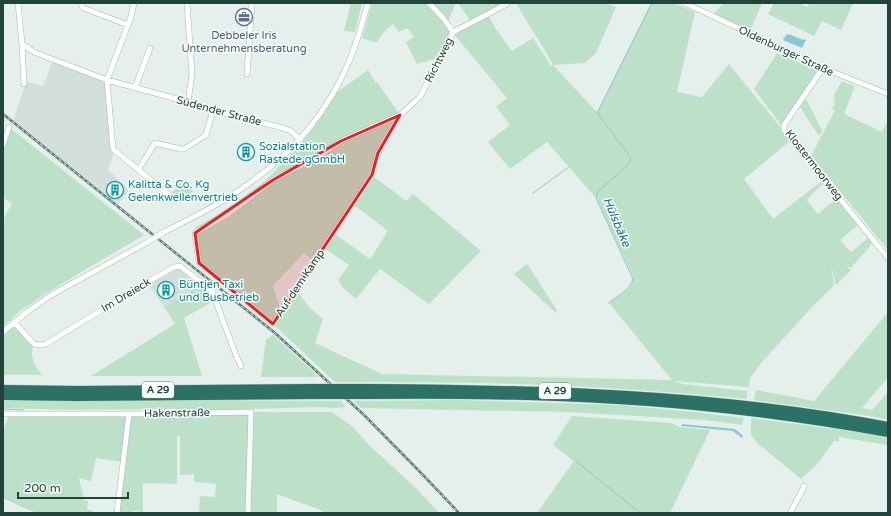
<svg xmlns="http://www.w3.org/2000/svg" width="891" height="516" font-family="'Varela Round',sans-serif">
<rect width="100%" height="100%" fill="#e5efeb"/>
<!-- built -->
<path fill="#d3dfda" d="M53 60 107 80 113 149V155L108 171 118 179 117 180 129 190 118 204 13 121 25 85V81L43 86Z
M182 265 203 282 164 307 148 284Z"/>
<!-- green -->
<path fill="#bde1c8" d="M351 3H362L355 32 344 31Z
M372 3H426L441 19 442 18 429 3H456L447 24 453 32 472 23 458 3H508L488 14 495 28 512 51 533 38 551 66 553 64 516 3H549L550 4 552 3H605L616 7 596 53 585 63 553 65 595 110 598 111 651 3H674L695 12 677 92 702 97 729 64 791 140 744 179 773 219 823 180 825 182 811 195 807 201 808 202 818 214 837 198 858 225 840 240 851 252 868 238 872 241 871 245 851 268 844 263 851 270 836 285 831 265 834 285 812 307 762 362 750 378 749 387 674 381 682 384 747 391V399C679 393 612 387 544 385 474 382 404 382 335 382L273 324 199 266 195 228 229 207 263 183 299 146 315 126 328 117 315 126 337 92 368 70 376 83 377 82 400 115 378 153 372 175 406 201 413 194 481 251 429 304 380 269 356 299 342 287 338 280 349 265 324 248 333 233 370 259 388 231 354 205 368 182 351 204 314 261 304 253 273 286 281 312 296 290 309 307 323 319 315 343 382 374 672 380 609 303 629 288 632 283 633 277 596 198 547 142 510 169 488 142 510 125 496 107 507 98 453 33 441 57 417 64 406 42 414 37 407 28 399 32 393 24 382 34 377 42 370 41 362 38Z
M723 3H762L750 31 714 14Z
M774 3H799L807 7 809 3H853L841 30 822 21 814 36 768 14Z
M777 53 819 71 784 125H781L754 89Z
M842 81 855 86 844 114 882 132 888 120V250L811 156 835 110 831 108 835 105 834 95Z
M806 99 822 130 819 136 800 107Z
M9 127 144 235 48 292 20 311 3 327V220L12 203 3 198V146Z
M184 179 193 191 183 202 175 200 170 195Z
M527 264 557 310 556 313 514 274Z
M204 281 215 300 184 318 202 376H91L175 324 164 307Z
M888 312V377L862 408 872 410 888 392V420L876 417 754 400 756 390 814 401Z
M13 327 18 328 33 345 32 356 35 365 42 375H3V336L10 329Z
M273 335 319 377H261L266 340Z
M161 400 341 401 343 403 345 407 336 408 316 407 218 410 188 409 70 410 3 408V401Z
M461 400 619 405 695 412 744 418 742 425 705 420 568 412 361 408 353 401Z
M251 412H332L352 426 371 447 417 489 439 513H322L323 511 277 494V513H199L200 496 215 497 216 484 194 482V474L180 475V436H177V484L143 483V512L133 511V513H117L123 462 96 458 91 481 79 478 84 500 88 501 87 509 93 511 92 513H37L24 508 3 498V432L8 416Z
M572 416 671 423 680 427 710 430 670 513H639L637 511V513H537L574 461 553 445Z
M751 418 857 432 888 438V445L839 437V441H834L819 462 801 479 757 443 751 435Z"/>
<!-- water -->
<path fill="#8ac8d7" d="M789 34 803 40 805 39 806 40 802 48 783 40 786 35Z
M682 424 735 429 743 436 742 438 733 431 681 426Z"/>
<g fill="none" stroke-linecap="round" stroke-linejoin="round">
<!-- stream -->
<path stroke="#8ac8d7" stroke-width="1" d="M533 193 569 167
M609 303C617 296 630 290 633 279L596 198 597 193 600 190 628 165C631 161 631 159 629 155L598 114V111L652 3
M3 409 24 410
M576 461 640 513"/>
<!-- minor casing -->
<g stroke="#a7b8b3" stroke-width="6">
<path id="minor" d="M18 3 22 44 34 52 44 56 107 80 188 102 224 113 283 128 291 131 300 140
M81 3 83 8 86 9 128 25
M134 3 131 17 107 80 113 149 175 200
M187 3 192 74 188 102
M429 3 443 18 453 32
M685 3 823 68 888 94
M22 44 24 84
M823 68 784 125V130L888 258
M247 74 252 3
M135 88 150 48
M400 115 341 141 319 156 273 180 228 214 195 233 199 263 273 324 372 175 378 153 400 115 420 97 453 32 488 14 508 3
M3 145 9 127
M138 170 155 143 181 149H184L206 135 213 110
M164 232C194 217 224 202 251 182 294 152 327 112 348 64 357 44 362 23 368 3
M14 322 34 344 41 345 46 344 149 281 174 267 180 266 212 291 237 358 241 366
M3 332 27 312 53 294 146 243
M3 414H129L251 412 248 513
M117 513 129 414
M790 513 802 491 804 486"/>
</g>
<!-- highway casing -->
<g stroke="#c1cac8" stroke-width="9">
<path id="highway" d="M365 388C540 389 716 393 888 426
M3 389 78 390 312 388
M366 395C450 394 534 395 618 400 708 405 798 417 888 433
M3 396 77 397 312 395"/>
</g>
<!-- minor -->
<use href="#minor" stroke="#fff" stroke-width="5"/>
<!-- highway -->
<use href="#highway" stroke="#2c7166" stroke-width="8"/>
<!-- rail casing -->
<g stroke="#5d7e76" stroke-width="2.5">
<path id="rail" d="M3 114 275 333 364 415 424 476 459 513"/>
</g>
<!-- rail -->
<use href="#rail" stroke="#f6fbf9" stroke-width="1" stroke-dasharray="3" stroke-linecap="butt"/>
<!-- minor-bridge casing -->
<g stroke="#a7b8b3" stroke-width="6" stroke-linecap="butt">
<path id="minor-bridge" d="M146 243 164 232"/>
</g>
<!-- highway-bridge casing -->
<g stroke="#c1cac8" stroke-width="9" stroke-linecap="butt">
<path id="highway-bridge" d="M312 388H365
M312 395H366"/>
</g>
<!-- minor-bridge -->
<use href="#minor-bridge" stroke="#fff" stroke-width="5"/>
<!-- highway-bridge -->
<use href="#highway-bridge" stroke="#2c7166" stroke-width="8"/>
</g>
<!-- marked area -->
<path fill="#d62828" fill-opacity="0.2" stroke="#d62828" stroke-width="3" stroke-linejoin="round" d="M400 115 378 153 372 175 273 324 199 263 195 233 273 180 341 141Z"/>
<!-- icons -->
<defs>
<g id="office-ring" transform="scale(0.9)"><circle r="9.5" fill="#f6fbf9" stroke="#5c6f8a" stroke-width="1.5"/><path d="M-6-3h4V-5.5h4V-3h4V5H-6ZM-1-4.5V-3h2v-1.5ZM-6 0V1H6V0Z" fill="#5c6f8a"/></g>
<g id="building-ring" transform="scale(0.9)"><circle r="9.5" fill="#f6fbf9" stroke="#0f9aa8" stroke-width="1.5"/><path d="M-4-6H4V6H1V3H-1V6H-4ZM-2.5-4.3h1.7v1.8h-1.7ZM.8-4.3h1.7v1.8H.8ZM-2.5-1h1.7V.8h-1.7ZM.8-1h1.7V.8H.8Z" fill="#0f9aa8"/></g>
</defs>
<g fill-rule="evenodd">
<use href="#office-ring" x="244" y="17"/>
<use href="#building-ring" x="246" y="152"/>
<use href="#building-ring" x="115" y="190"/>
<use href="#building-ring" x="166" y="290"/>
</g>
<g text-anchor="middle" dominant-baseline="central" stroke-width="3" stroke-linejoin="round" paint-order="stroke">
<!-- shield labels -->
<g fill="#f6fbf9" stroke="#627a74" stroke-width="1">
<rect x="142" y="382" width="32" height="16" rx="3"/>
<rect x="539" y="383" width="32" height="16" rx="3"/>
</g>
<g font-size="10" font-weight="bold" fill="#22433b">
<text x="158" y="390">A 29</text>
<text x="555" y="391">A 29</text>
</g>
<!-- service labels -->
<g font-size="11" fill="#4e5e75" stroke="#f6fbf9">
<text x="244" y="35">Debbeler Iris<tspan x="244" dy="13">Unternehmensberatung</tspan></text>
</g>
<!-- street labels -->
<g font-size="11" fill="#22433b" stroke="#f6fbf9">
<text transform="translate(786 51) rotate(25)">Oldenburger Straße</text>
<text transform="translate(439 60) rotate(-63)">Richtweg</text>
<text transform="translate(219 111) rotate(15)">Südender Straße</text>
<text transform="translate(814 165) rotate(52)">Klostermoorweg</text>
<text transform="translate(300 283) rotate(-56)">Auf dem Kamp</text>
<text transform="translate(126 295) rotate(-31)">Im Dreieck</text>
<text transform="translate(177 413) rotate(-1)">Hakenstraße</text>
</g>
<!-- culture labels -->
<g font-size="11" fill="#0d838f" stroke="#f6fbf9" text-anchor="start">
<text x="259" y="146">Sozialstation<tspan x="259" dy="13">Rastede gGmbH</tspan></text>
<text x="128" y="184">Kalitta &amp; Co. Kg<tspan x="128" dy="13">Gelenkwellenvertrieb</tspan></text>
<text x="179" y="284">Büntjen Taxi<tspan x="179" dy="13">und Busbetrieb</tspan></text>
</g>
<!-- water labels -->
<g font-size="12" font-style="italic" fill="#176d83" stroke="#f6fbf9">
<text transform="translate(617 222) rotate(67)">Hülsbäke</text>
</g>
</g>
<!-- border -->
<rect width="891" height="516" fill="none" stroke="#22433b" stroke-width="8"/>
<!-- scale -->
<path d="M18 492v6h110v-6" fill="none" stroke="#22433b" stroke-width="2"/>
<text x="24" y="492" font-size="12" fill="#22433b" stroke="#f6fbf9" stroke-width="3" paint-order="stroke">200 m</text>
</svg>
